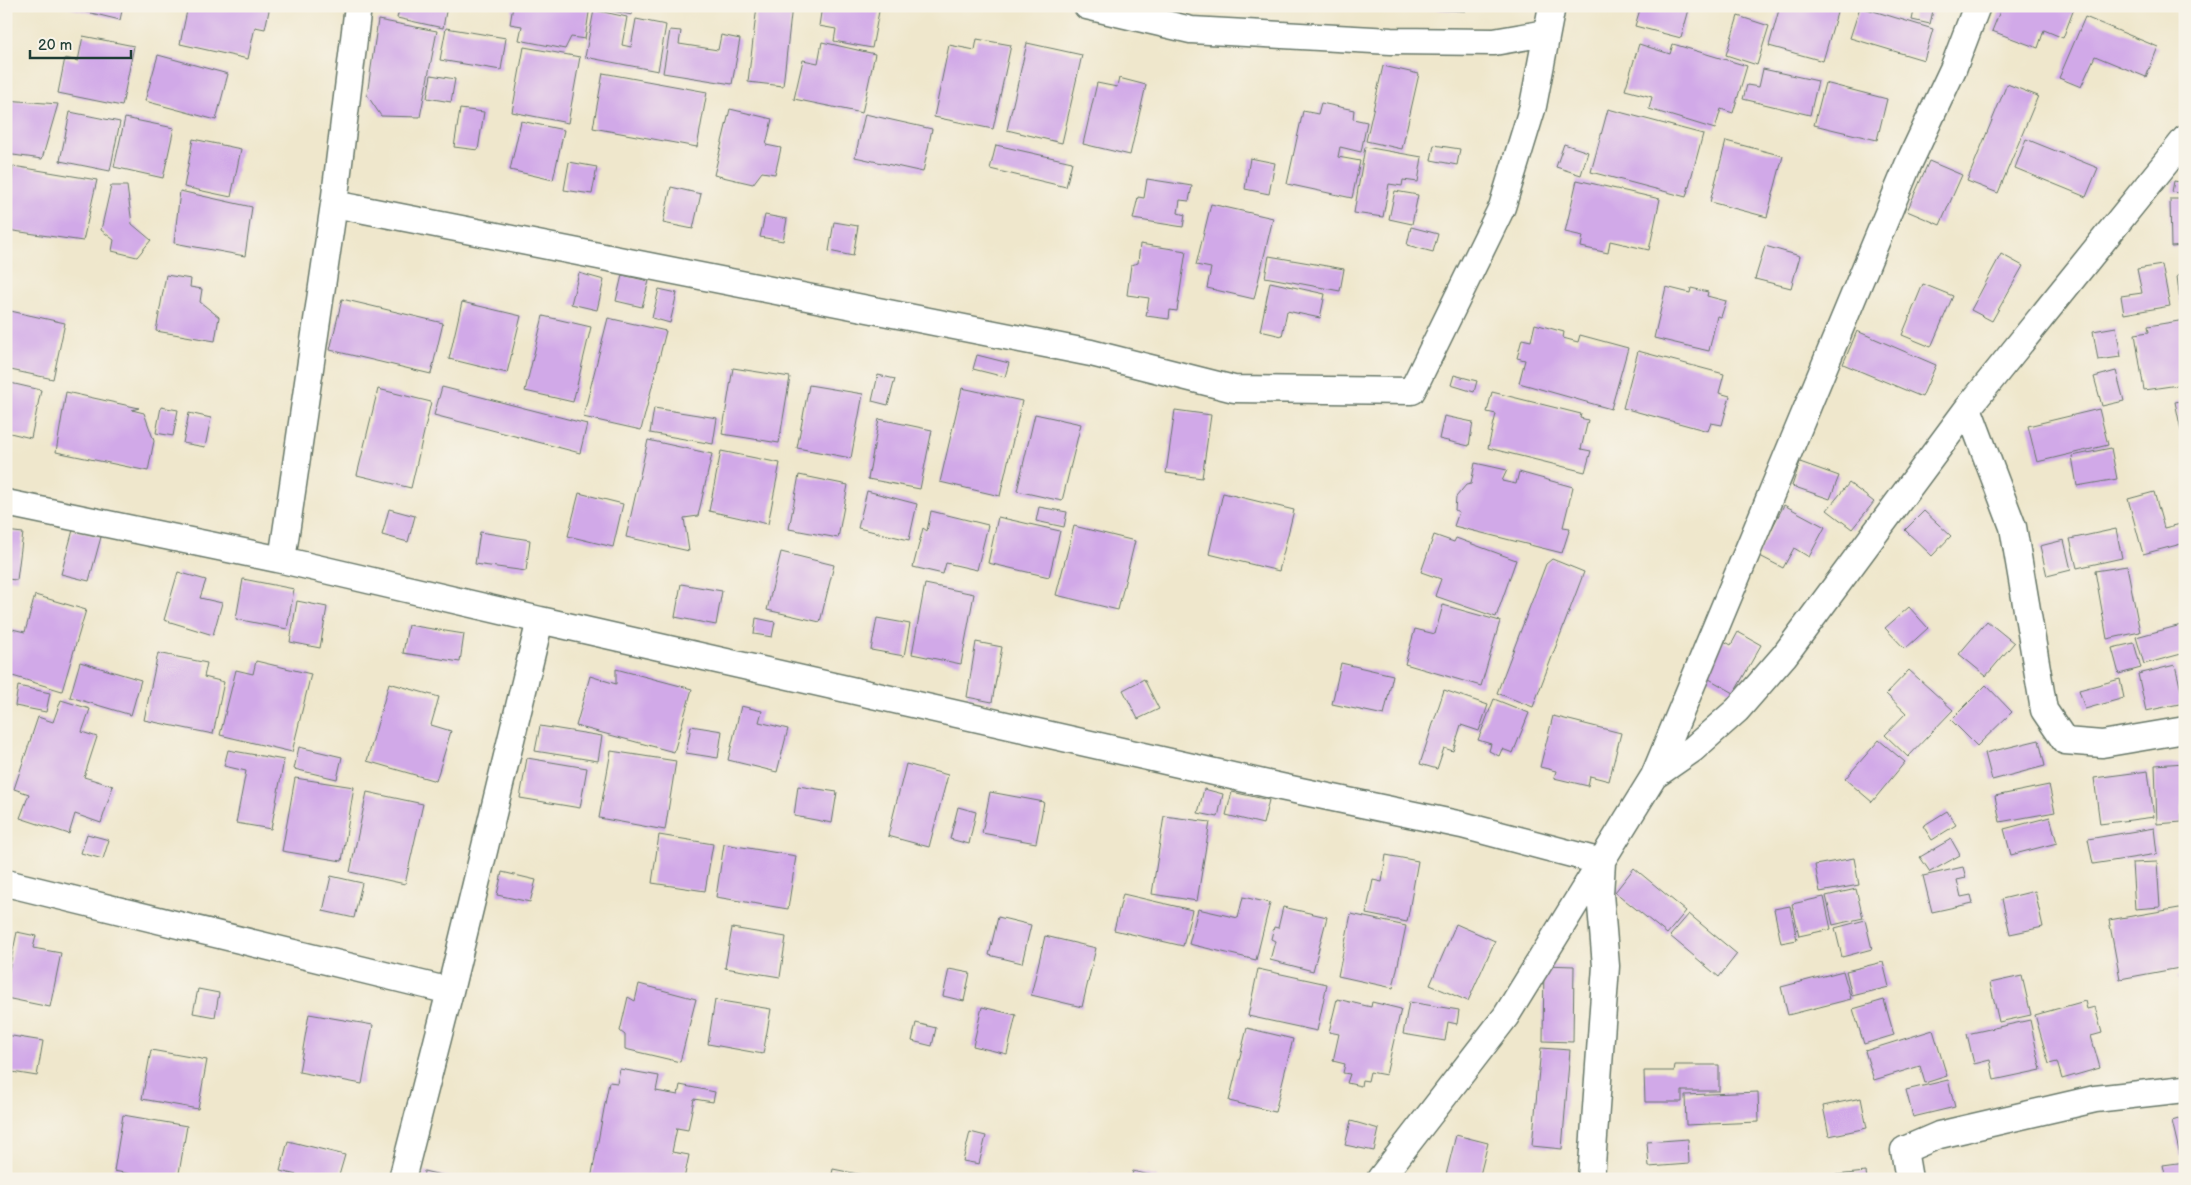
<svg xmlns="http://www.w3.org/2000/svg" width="2191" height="1185" font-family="'Balsamiq Sans',sans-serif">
<rect width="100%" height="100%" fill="#f7f3e8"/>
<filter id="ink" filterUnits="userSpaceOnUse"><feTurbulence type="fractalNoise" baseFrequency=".02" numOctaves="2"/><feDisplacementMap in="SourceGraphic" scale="10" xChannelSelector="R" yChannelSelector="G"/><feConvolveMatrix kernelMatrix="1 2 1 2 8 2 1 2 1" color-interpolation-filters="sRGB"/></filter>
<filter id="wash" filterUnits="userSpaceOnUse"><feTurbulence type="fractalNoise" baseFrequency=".0096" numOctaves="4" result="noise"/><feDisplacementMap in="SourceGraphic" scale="20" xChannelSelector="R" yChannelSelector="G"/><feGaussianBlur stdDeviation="1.12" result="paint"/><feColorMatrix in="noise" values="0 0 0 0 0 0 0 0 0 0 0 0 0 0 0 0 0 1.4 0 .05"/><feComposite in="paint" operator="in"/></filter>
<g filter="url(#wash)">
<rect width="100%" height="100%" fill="#efe7cc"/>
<g id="blocks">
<!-- building -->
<path fill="#d1a9e8" d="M62 6H123L120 20Z
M188 6H270L265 29 255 27 248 59 180 44Z
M400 6H447L443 28 397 18Z
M513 6H590L585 39 571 37 565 49 519 40 522 26 510 24Z
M600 6H633L632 15 599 8Z
M757 6H792L783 86 748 82Z
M822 6H880L872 48 834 41 836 29 819 26Z
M1405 6H1465V11L1405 8Z
M1641 6H1690L1681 38 1635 26Z
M1780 6H1839L1823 61 1769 46Z
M1915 6H1934L1930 24 1912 20Z
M2002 6H2075L2063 38 2044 30 2038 48 1992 31Z
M1860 7 1933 29 1924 60 1850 38Z
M594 10 627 17 622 45 631 47 636 19 666 25 658 71 585 57Z
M1738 16 1769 26 1757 65 1726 55Z
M2085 17 2158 47 2146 77 2095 56 2081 87 2059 78Z
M378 20 437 31 420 117 381 116 367 95Z
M446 28 506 38 501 70 440 60Z
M670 30 681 31 679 44 718 50 721 35 740 39 732 84 663 73Z
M83 36 134 46 122 106 58 93 65 58 78 61Z
M977 39 1011 45 993 129 934 117 949 45 975 50Z
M822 42 875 54 862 113 794 99 803 60 818 63Z
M1027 43 1082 55 1062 143 1007 130Z
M1639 44 1670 54 1673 44 1747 66 1733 113 1721 109 1715 129 1649 109 1652 97 1625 90Z
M524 47 580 57 568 123 512 112Z
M158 55 228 74 216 120 145 101Z
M1383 66 1419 74 1402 149 1366 141Z
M1763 69 1818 81 1810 115 1743 99 1747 85 1759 87Z
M603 73 707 92 697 147 593 128Z
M431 75 455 79 451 102 427 98Z
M1119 78 1146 85 1130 155 1083 144 1097 83 1117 87Z
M1825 83 1887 99 1877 140 1814 125Z
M2007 84 2038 96 1998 193 1967 181Z
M6 100 58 104 42 159 6 154Z
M1321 103 1354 110 1353 119 1367 122 1361 152 1340 147 1338 157 1360 161 1352 198 1287 184 1303 111 1318 114Z
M460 109 484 112 478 150 454 147Z
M730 109 772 119 766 145 781 148 775 174 762 172 753 184 714 175Z
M1608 109 1703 134 1686 197 1591 172Z
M70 112 120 122 110 171 60 161Z
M865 114 932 129 923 172 855 157Z
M125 118 174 128 163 178 114 167Z
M521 121 564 130 553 180 510 170Z
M193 139 241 149 231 197 184 187Z
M2026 139 2098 168 2086 197 2015 168Z
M1726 141 1783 156 1767 217 1710 202Z
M1564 144 1588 152 1581 175 1556 167Z
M996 145 1072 162 1066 187 990 169Z
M1434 145 1460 149 1457 165 1431 160Z
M1365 147 1422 157 1418 182 1403 180 1402 186 1389 184 1383 217 1354 213Z
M1250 158 1275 163 1269 194 1245 189Z
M1929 161 1962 175 1940 225 1907 211Z
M569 162 597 167 592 194 564 190Z
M13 166 97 180 83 241 7 230Z
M1147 179 1192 186 1189 201 1180 200 1178 213 1185 215 1183 227 1133 219 1138 197 1144 198Z
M1577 180 1660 199 1649 250 1610 241 1608 253 1581 247 1583 236 1565 232Z
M2174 181 2185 183V194L2172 192Z
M111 186H127L132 224 151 240 137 257 112 251 114 240 101 230Z
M671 187 701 194 693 229 663 223Z
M180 191 252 207 245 256 174 243Z
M1395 191 1418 195 1412 224 1389 219Z
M2170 199H2185V246L2171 247Z
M1211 204 1273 218 1254 299 1207 288 1211 268 1196 265Z
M765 215 787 219 783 241 760 237Z
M834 222 858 226 853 256 829 251Z
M1411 227 1438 234 1433 252 1407 245Z
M1140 244 1186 251 1177 311 1170 310 1169 319 1146 316 1149 298 1127 295 1131 265 1138 263Z
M1765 246 1800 256 1791 288 1755 279Z
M2001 254 2023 266 1992 321 1971 310Z
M1269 256 1344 269 1340 291 1265 277Z
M2162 265 2170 306 2124 314 2121 296 2142 293 2137 269Z
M579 273 604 280 597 310 571 304Z
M166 275 191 279 190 287 202 289 200 302 219 317 215 341 156 331Z
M622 275 649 281 642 307 616 301Z
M2185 275V302H2180L2177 276Z
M1270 282 1325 294 1320 318 1287 311 1282 336 1260 331Z
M1923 284 1953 296 1931 347 1902 335Z
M1666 287 1690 293 1691 288 1708 292 1707 296 1726 301 1721 317 1717 316 1709 351 1654 338Z
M659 289 677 293 670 323 652 318Z
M342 299 443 323 431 374 330 350Z
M462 302 521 316 507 373 449 359Z
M6 310 65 323 53 379 6 369Z
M543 316 591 327 573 402 525 391Z
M608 318 666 331 641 430 583 417Z
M2185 320V384L2144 390 2135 334 2149 332 2148 326Z
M1535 324 1564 332 1563 338 1578 342 1580 335 1628 348 1611 409 1519 383 1525 360 1517 358 1522 339 1531 341Z
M2116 327 2121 357 2098 360 2093 331Z
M1857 331 1936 365 1922 397 1843 364Z
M1638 351 1724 374 1719 393 1730 396 1722 425 1711 423 1708 431 1623 408Z
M977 355 1009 363 1005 377 973 369Z
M733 368 790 377 779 443 722 434Z
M2116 371 2124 401 2102 406 2094 377Z
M878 375 895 379 888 405 872 401Z
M1454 375 1477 381 1474 392 1451 385Z
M6 382 41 390 31 438 6 432Z
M809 385 863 394 851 458 797 448Z
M442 387 587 424 580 453 434 415Z
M962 388 1022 401 1000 496 940 482Z
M378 389 431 402 411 488 357 475Z
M66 392 139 408 132 410 144 413 154 441 148 471 56 452Z
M1492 392 1581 414 1580 418 1588 420 1581 449 1591 451 1585 472 1488 448 1496 414 1487 412Z
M2185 400V444H2184L2175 402Z
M161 407 178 410 173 436 156 433Z
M654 408 717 418 713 444 650 433Z
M2099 409 2108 445 2037 462 2028 426Z
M1175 410 1211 415 1202 478 1166 473Z
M189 413 211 418 205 447 183 443Z
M1035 414 1081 424 1062 501 1017 491Z
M1444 416 1473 422 1469 446 1439 439Z
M879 419 932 430 920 489 868 479Z
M648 440 712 454 698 516 684 518 689 551 626 537Z
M2111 448 2117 479 2077 486 2072 456Z
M721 451 780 463 768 524 709 511Z
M1800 462 1839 476 1830 499 1792 486Z
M1475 463 1507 470 1502 481 1516 484 1519 472 1573 487 1563 527 1570 528 1562 553 1454 526 1459 512 1455 510 1456 497 1466 485 1471 484Z
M799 475 848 485 838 538 789 529Z
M1849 483 1874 502 1852 529 1827 510Z
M867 491 917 504 909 540 858 528Z
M2154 492 2164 528 2185 523V543L2143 554 2128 499Z
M579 493 623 504 613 547 568 536Z
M1223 493 1294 510 1279 571 1209 554Z
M1784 505 1825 527 1809 557 1794 548 1783 568 1758 555Z
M1039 507 1067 512 1064 527 1036 521Z
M389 509 415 516 408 542 382 535Z
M931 511 988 525 977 570 946 563 943 574 913 567 923 528 927 531Z
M1924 511 1951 536 1932 556 1905 530Z
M998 517 1060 531 1049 577 988 563Z
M1074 526 1135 541 1118 610 1056 595Z
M2116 529 2122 558 2077 568 2070 539Z
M73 530 101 537 89 581 61 574Z
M6 531 23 533 17 580 6 579Z
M480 532 530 540 526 571 475 564Z
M1434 535 1454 542 1456 538 1516 560 1496 617 1435 596 1441 579 1421 572Z
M2064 540 2071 570 2047 576 2040 546Z
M781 552 834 565 820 622 767 610Z
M1552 559 1584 572 1533 707 1497 693 1546 564Z
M2127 566 2140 632 2107 639 2095 571Z
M178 572 206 580 200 598 222 603 213 635 164 620Z
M243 579 294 589 287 629 236 619Z
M681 584 722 591 716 625 675 617Z
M925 584 974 594 961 664 912 654Z
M35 595 86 610 62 691 6 674V650L12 629 25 632Z
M297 601 327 607 320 648 290 642Z
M1443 605 1500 621 1481 686 1405 664 1415 629 1435 634Z
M1909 607 1928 628 1905 649 1885 628Z
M756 618 775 622 772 637 754 634Z
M877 618 910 624 904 656 871 650Z
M1987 621 2014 643 1986 676 1959 654Z
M2185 624V653L2144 664 2136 637Z
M408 625 464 634 460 662 403 653Z
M1738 632 1761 645 1734 693 1702 675 1722 640 1731 645Z
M976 642 1002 647 992 702 967 697Z
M2134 643 2141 668 2119 674 2112 648Z
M158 653 207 663 204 677 224 682 213 734 144 720Z
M256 661 311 674 292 752 220 735 236 670 253 674Z
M80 662 141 680 131 715 70 697Z
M1341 663 1393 675 1384 715 1332 704Z
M2175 665 2184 703 2146 711 2138 674Z
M616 669 692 689 674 752 576 726 590 676 616 684Z
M1909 670 1953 710 1908 757 1885 735 1906 713 1886 694Z
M1144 679 1159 709 1138 719 1123 690Z
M2120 679 2124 698 2085 709 2079 690Z
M389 683 439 697 431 725 451 731 436 781 367 761Z
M1986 685 2012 712 1977 746 1951 720Z
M18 686 50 693 46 712 15 706Z
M1444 690 1488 705 1479 731 1461 725 1453 751 1444 748 1437 769 1420 764Z
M1494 699 1529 713 1513 753 1502 749 1499 756 1489 751 1491 744 1478 740Z
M61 700 90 709 82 732 97 737 84 777 113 786 101 823 75 814 69 834 20 818 29 794 14 789 38 717 53 722Z
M741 706 762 711 759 722 788 729 777 772 728 760Z
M1553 716 1621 733 1609 781 1590 776 1588 786 1554 778 1556 771 1540 767Z
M540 726 602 736 598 761 535 751Z
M691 726 722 731 718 758 686 753Z
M1879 740 1905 762 1872 802 1845 779Z
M2039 740 2045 766 1992 780 1985 753Z
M299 747 342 757 337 779 294 769Z
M228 750 284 760 271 829 236 823 246 771 224 766Z
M611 751 676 761 665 830 599 818Z
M527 758 587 768 580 808 520 798Z
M2185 763V803H2182V822L2157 824 2155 765Z
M906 764 948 775 929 847 888 836Z
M2148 771 2154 817 2100 824 2094 778Z
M295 778 354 787 342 861 282 851Z
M2049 785 2055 812 2000 822 1995 796Z
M798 786 837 792 832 823 794 816Z
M1204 789 1223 794 1218 817 1198 813Z
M367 792 423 804 405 884 350 872Z
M990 792 1044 802 1036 843 982 833Z
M1232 792 1269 800 1263 824 1226 815Z
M958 807 976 812 969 844 950 839Z
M1947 811 1956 825 1932 840 1923 826Z
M1164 816 1210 822 1197 901 1152 894Z
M2050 817 2057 843 2011 855 2004 829Z
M2154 828 2157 854 2093 864 2088 839Z
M87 834 109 840 103 859 81 853Z
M659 835 713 844 705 891 652 883Z
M1951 839 1960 855 1930 872 1920 857Z
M724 844 796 856 788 909 716 897Z
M1386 855 1418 861 1407 922 1366 914 1373 880 1382 882Z
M1854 858 1859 885 1820 892 1815 865Z
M2157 862 2160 907 2135 909 2132 863Z
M1963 867 1966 878 1957 880 1961 897 1971 895 1973 903 1932 912 1923 876Z
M1634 868 1686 911 1667 934 1615 892Z
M502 872 536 880 530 902 497 895Z
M331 876 362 883 354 918 323 911Z
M1856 889 1863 918 1833 925 1826 896Z
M2035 891 2043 927 2010 934 2002 899Z
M1123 894 1192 910 1183 946 1114 930Z
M1243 897 1270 903 1256 960 1189 944 1198 909 1238 918Z
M1824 897 1831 929 1799 936 1792 904Z
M1790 906 1797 940 1781 943 1774 909Z
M1283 907 1327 917 1313 971 1270 960 1275 941 1271 939 1274 927 1278 928Z
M2185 907V967L2120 979 2109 920Z
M1351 914 1406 926 1393 988 1338 976Z
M1689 914 1737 954 1719 977 1670 936Z
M998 917 1031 925 1022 963 989 955Z
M1865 920 1872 949 1842 957 1835 928Z
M1456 924 1495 941 1468 1001 1430 985Z
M732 928 786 937 780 977 725 968Z
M17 932 36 936 33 948 61 953 50 1007 6 998V984Z
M1045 936 1096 948 1082 1007 1031 995Z
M1883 962 1889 987 1852 996 1846 971Z
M1544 965 1574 966 1573 1042 1543 1041Z
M949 969 970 973 964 1001 943 996Z
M1258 969 1327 984 1317 1031 1248 1016Z
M1843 971 1851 999 1788 1015 1781 987Z
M2185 974V997H2184L2178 976Z
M2022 976 2031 1015 1999 1022 1990 983Z
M639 984 696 999 680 1062 625 1049V1035L620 1031 628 997 635 1001Z
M198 989 219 993 215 1017 193 1013Z
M1337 999 1371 1007 1372 1002 1401 1009 1386 1075 1370 1072 1368 1081 1362 1080 1361 1086 1347 1083 1350 1074 1343 1073 1345 1064 1333 1061 1339 1034 1329 1032Z
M715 1000 771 1009 763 1054 708 1044Z
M1884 1000 1894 1035 1864 1044 1853 1009Z
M2085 1001 2087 1009 2095 1007 2102 1033 2091 1036 2100 1068 2062 1079 2057 1062 2049 1064 2035 1015Z
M1409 1002 1459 1010 1457 1024 1448 1022 1445 1041 1403 1034Z
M982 1007 1016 1015 1007 1054 973 1046Z
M309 1014 373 1025 362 1084 299 1072Z
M2030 1020 2041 1070 1994 1080 1990 1060 1974 1064 1967 1034Z
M916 1023 936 1028 932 1046 912 1041Z
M1247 1028 1293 1039 1275 1112 1229 1101Z
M1933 1030 1947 1076 1925 1083 1920 1066 1874 1080 1865 1051Z
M6 1035 43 1041 37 1076 6 1071Z
M1541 1048 1570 1050 1562 1149 1532 1146Z
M151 1050 207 1060 198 1109 142 1099Z
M1675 1065H1719V1091H1682V1102H1645L1644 1071H1674Z
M620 1069 659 1076 656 1091 678 1095 680 1085 715 1092 713 1102 694 1099 688 1130 677 1128 672 1152 689 1155 684 1179 673 1177 672 1179H591L609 1082 617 1083Z
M1948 1080 1955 1107 1913 1117 1906 1090Z
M1758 1092 1759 1122 1686 1125 1685 1095Z
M1861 1098 1867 1128 1829 1136 1823 1106Z
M123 1115 187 1126 178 1179H129L130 1174 114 1171Z
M2185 1117V1154L2180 1155 2172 1121Z
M1351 1121 1379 1129 1374 1151 1345 1145Z
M970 1132 986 1136 979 1164 963 1161Z
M1456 1135 1488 1143 1479 1179H1445Z
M1688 1139 1689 1164 1649 1167 1647 1142Z
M288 1141 345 1155 338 1179H313L280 1171Z
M2185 1162V1179H2166L2163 1165Z
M833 1169 878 1178V1179H831Z
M424 1171 453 1178V1179H423Z
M1133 1171 1157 1177V1179H1131Z
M1866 1172 1867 1179H1835V1175Z
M1088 1173 1107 1178V1179H1087Z"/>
</g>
</g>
<g filter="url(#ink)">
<use href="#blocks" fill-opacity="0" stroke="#687869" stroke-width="1"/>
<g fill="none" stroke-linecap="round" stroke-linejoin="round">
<!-- street casing -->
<g stroke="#687869" stroke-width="29">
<path id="street" d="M1087 6 1191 30 1391 41 1494 42 1546 33
M334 204 1091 353 1234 389 1412 391 1502 207 1533 106 1552 6
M1968 408 2013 527 2044 710 2065 741 2102 744 2185 730
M6 503 282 560 540 620 450 991 402 1179
M282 560 334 204 358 6
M540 620 1281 787 1462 825 1602 862 1600 894 1606 966 1591 1179
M1654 776 1908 165 1953 69 1977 6
M6 883 450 991
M1380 1179 1506 1016 1654 776 1693 749 1737 710 1784 656 1968 408 2185 139
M1909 1179 1904 1150 1939 1135 2095 1099 2185 1089"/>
</g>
<!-- street -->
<use href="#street" stroke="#fff" stroke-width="26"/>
</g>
</g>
<!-- margin -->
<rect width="2191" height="1185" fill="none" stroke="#f7f3e8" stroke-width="25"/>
<!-- scale -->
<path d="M30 50v8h101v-8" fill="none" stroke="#1f3d34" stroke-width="2.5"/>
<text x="38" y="50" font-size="15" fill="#1f3d34" stroke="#f7f3e8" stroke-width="4" paint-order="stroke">20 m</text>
</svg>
